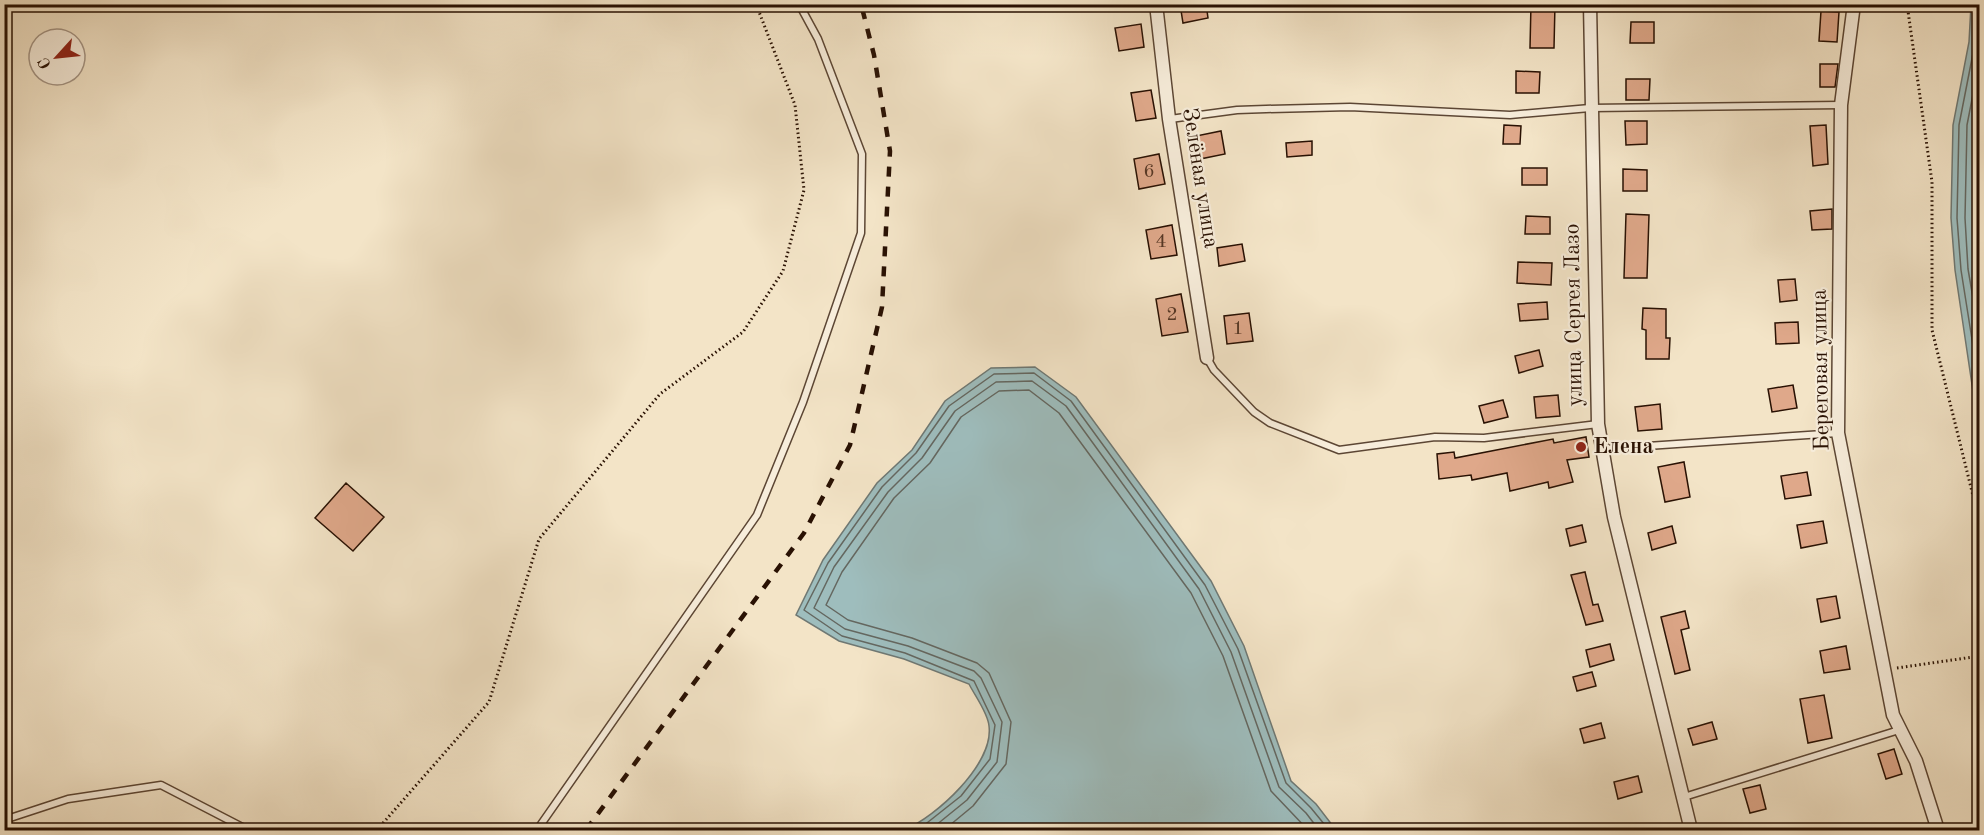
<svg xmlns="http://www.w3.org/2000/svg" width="1984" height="835" font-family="'Old Standard TT',serif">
<rect width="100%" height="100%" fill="#f3e4c7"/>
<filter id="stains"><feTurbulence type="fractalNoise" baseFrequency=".00333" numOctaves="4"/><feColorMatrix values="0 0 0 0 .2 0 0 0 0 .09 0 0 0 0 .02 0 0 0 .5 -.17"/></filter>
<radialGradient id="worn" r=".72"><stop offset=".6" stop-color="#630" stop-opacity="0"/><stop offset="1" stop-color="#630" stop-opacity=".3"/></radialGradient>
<!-- water -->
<path fill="#9ebdbd" stroke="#6f7873" stroke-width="1.5" d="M1971 5H1980L1979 432 1955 270 1951 218 1953 125 1969 42Z
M1035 367 1076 397 1211 581 1244 646 1291 781 1316 804 1336 830H904C936 817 994 764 989 726 988 713 975 696 969 684L904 659 839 641 796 615 823 560 877 483 912 450 945 401 991 368Z"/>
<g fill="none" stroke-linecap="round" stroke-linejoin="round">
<!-- shore -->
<path stroke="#646760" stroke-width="1.5" d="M1977 4 1975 43 1959 125 1957 218 1961 270 1980 390
M1980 58 1967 125 1965 218 1968 269 1980 339
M1980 102 1976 126 1974 218 1980 285
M918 830 961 796 990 759 995 725 974 681 905 653 842 636 804 610 828 563 882 487 916 453 949 406 994 374 1034 373 1071 401 1205 585 1238 649 1286 783 1311 808 1329 830
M930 830 967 800 997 762 1002 722 981 678 974 671 908 646 845 629 814 608 834 567 888 492 922 458 955 411 996 382 1032 381 1066 406 1199 589 1231 652 1279 787 1306 813 1319 830
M944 830 973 806 1006 764 1011 722 989 673 977 663 912 638 848 620 826 605 842 572 894 498 930 463 961 417 999 391 1029 390 1059 413 1191 593 1223 656 1271 791 1308 830"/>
</g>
<!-- building -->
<path fill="#dfa88a" stroke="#291103" stroke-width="1.5" d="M1180 4H1206L1208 18 1183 23Z
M1531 4H1555L1554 48H1530Z
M1821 11 1839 12 1837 42 1819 41Z
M1631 22H1654V43H1630Z
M1141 24 1144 47 1119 51 1115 28Z
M1820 64H1838L1835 87H1820Z
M1516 71 1540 72 1539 93H1516Z
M1626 79H1650L1649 100H1626Z
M1151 90 1156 118 1136 121 1131 93Z
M1625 121H1647V144L1626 145Z
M1504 125 1521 126 1520 144H1503Z
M1826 125 1828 164 1813 166 1810 126Z
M1221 131 1225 154 1200 159 1196 136Z
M1312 141V155L1287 157 1286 143Z
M1159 154 1165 184 1139 189 1134 159Z
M1522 168H1547V185H1522Z
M1623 169 1647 170V191H1623Z
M1832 209V229L1812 230 1810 211Z
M1626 214 1649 215 1647 278H1624Z
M1526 216 1550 217V234H1525Z
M1172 225 1177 255 1151 259 1146 230Z
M1242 244 1245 261 1219 266 1217 248Z
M1518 262 1552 263 1551 285 1517 283Z
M1795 279 1797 300 1780 302 1778 280Z
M1181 294 1188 332 1162 336 1156 299Z
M1547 302 1548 319 1520 321 1518 304Z
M1643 308 1666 309V338H1670L1669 359H1646V330L1642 329Z
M1249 313 1253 341 1227 344 1224 316Z
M1798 322 1799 343 1776 344 1775 323Z
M1539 350 1543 366 1519 373 1515 356Z
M1793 385 1797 408 1772 412 1768 389Z
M1558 395 1560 416 1536 418 1534 397Z
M1503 400 1508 417 1484 423 1479 406Z
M1660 404 1662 429 1638 431 1635 407Z
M1586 437 1589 457 1567 460 1573 482 1549 488 1548 482 1510 491 1507 473 1472 480 1471 475 1439 479 1437 454 1454 452 1455 458 1553 439 1554 443Z
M1684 462 1690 497 1665 502 1658 467Z
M1807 472 1811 495 1785 499 1781 476Z
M346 483 384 517 353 551 315 518Z
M1823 521 1827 543 1801 548 1797 525Z
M1582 525 1586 542 1570 546 1566 529Z
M1672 526 1676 543 1652 550 1648 533Z
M1585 572 1593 605 1598 604 1603 621 1586 625 1571 575Z
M1836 596 1840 618 1821 622 1817 599Z
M1685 611 1689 628 1681 630 1690 670 1675 674 1661 617Z
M1610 644 1614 660 1590 667 1586 650Z
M1846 646 1850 669 1824 673 1820 651Z
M1592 672 1596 686 1577 691 1573 677Z
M1824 695 1832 738 1808 743 1800 699Z
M1712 722 1717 739 1693 745 1688 729Z
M1601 723 1605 738 1584 743 1580 729Z
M1894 749 1902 774 1886 779 1878 754Z
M1638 776 1642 792 1618 799 1614 782Z
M1760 785 1766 809 1750 813 1743 789Z"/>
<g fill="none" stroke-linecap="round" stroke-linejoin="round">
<!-- service casing -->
<g stroke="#5c4634" stroke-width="9">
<path id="service" d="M1170 119 1237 110 1266 109 1350 107 1510 115 1590 108 1841 105
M1207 358 1214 370 1254 412 1270 423 1339 450 1435 437 1484 438 1598 424
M1603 449 1838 433
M1684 797 1899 730
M4 820 68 799 161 785 248 830
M537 830 757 515 803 402 861 233 862 154 818 39 799 4"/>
</g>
<!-- minor casing -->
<g stroke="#5c4634" stroke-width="15">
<path id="minor" d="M1156 4 1169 119 1207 358
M1590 4 1598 424 1614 517 1691 830
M1854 4 1841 105 1838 433 1893 715 1916 761 1938 830"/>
</g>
<!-- path -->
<path stroke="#291103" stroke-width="3" stroke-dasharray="1.5 3" stroke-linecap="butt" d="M1907 4 1932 182V330L1980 524
M1897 668 1980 656
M377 830 489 702 539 539 660 394 743 332 783 271 804 190 795 105 756 4"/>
<!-- service -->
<use href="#service" stroke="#f7eddb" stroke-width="6"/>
<!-- minor -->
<use href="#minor" stroke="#f7eddb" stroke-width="12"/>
<!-- rail -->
<path stroke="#291103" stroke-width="4.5" stroke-dasharray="10 10" stroke-linecap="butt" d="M586 830 804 533 850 445 882 307 890 151 874 55 861 4"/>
</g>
<!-- markers -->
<circle fill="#8f2418" stroke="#f7eddb" stroke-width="2" cx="1581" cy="447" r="6"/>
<g text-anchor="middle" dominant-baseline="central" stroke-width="4.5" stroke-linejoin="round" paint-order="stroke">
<!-- number labels -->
<g font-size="20" fill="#563725">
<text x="1149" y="172">6</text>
<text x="1161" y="242">4</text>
<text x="1172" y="315">2</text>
<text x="1238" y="329">1</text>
</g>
<!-- street labels -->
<g font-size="22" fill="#291103" stroke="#f7eddb">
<text transform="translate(1200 178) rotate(81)">Зелёная улица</text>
<text transform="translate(1574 315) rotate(-91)">улица Сергея Лазо</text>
<text transform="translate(1821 370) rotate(-91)">Береговая улица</text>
</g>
<!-- poi labels -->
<g font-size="22" font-weight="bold" fill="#291103" stroke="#f7eddb" text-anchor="start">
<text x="1593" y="447">Елена</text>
</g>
</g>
<!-- margin -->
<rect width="1984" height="835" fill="none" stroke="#f3e4c7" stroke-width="24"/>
<rect x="6" y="6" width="1972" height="823" fill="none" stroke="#291103" stroke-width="3"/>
<rect x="12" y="12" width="1960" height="811" fill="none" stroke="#291103" stroke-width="1.5"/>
<!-- north arrow -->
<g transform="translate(57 57) rotate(243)"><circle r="28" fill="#f7eddb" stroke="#a59585" stroke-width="1.5"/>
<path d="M0-4.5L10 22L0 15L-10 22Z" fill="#8f2418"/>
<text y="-9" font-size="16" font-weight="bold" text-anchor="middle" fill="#291103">С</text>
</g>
<rect width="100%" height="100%" filter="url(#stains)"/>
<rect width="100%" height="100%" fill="url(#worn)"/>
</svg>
